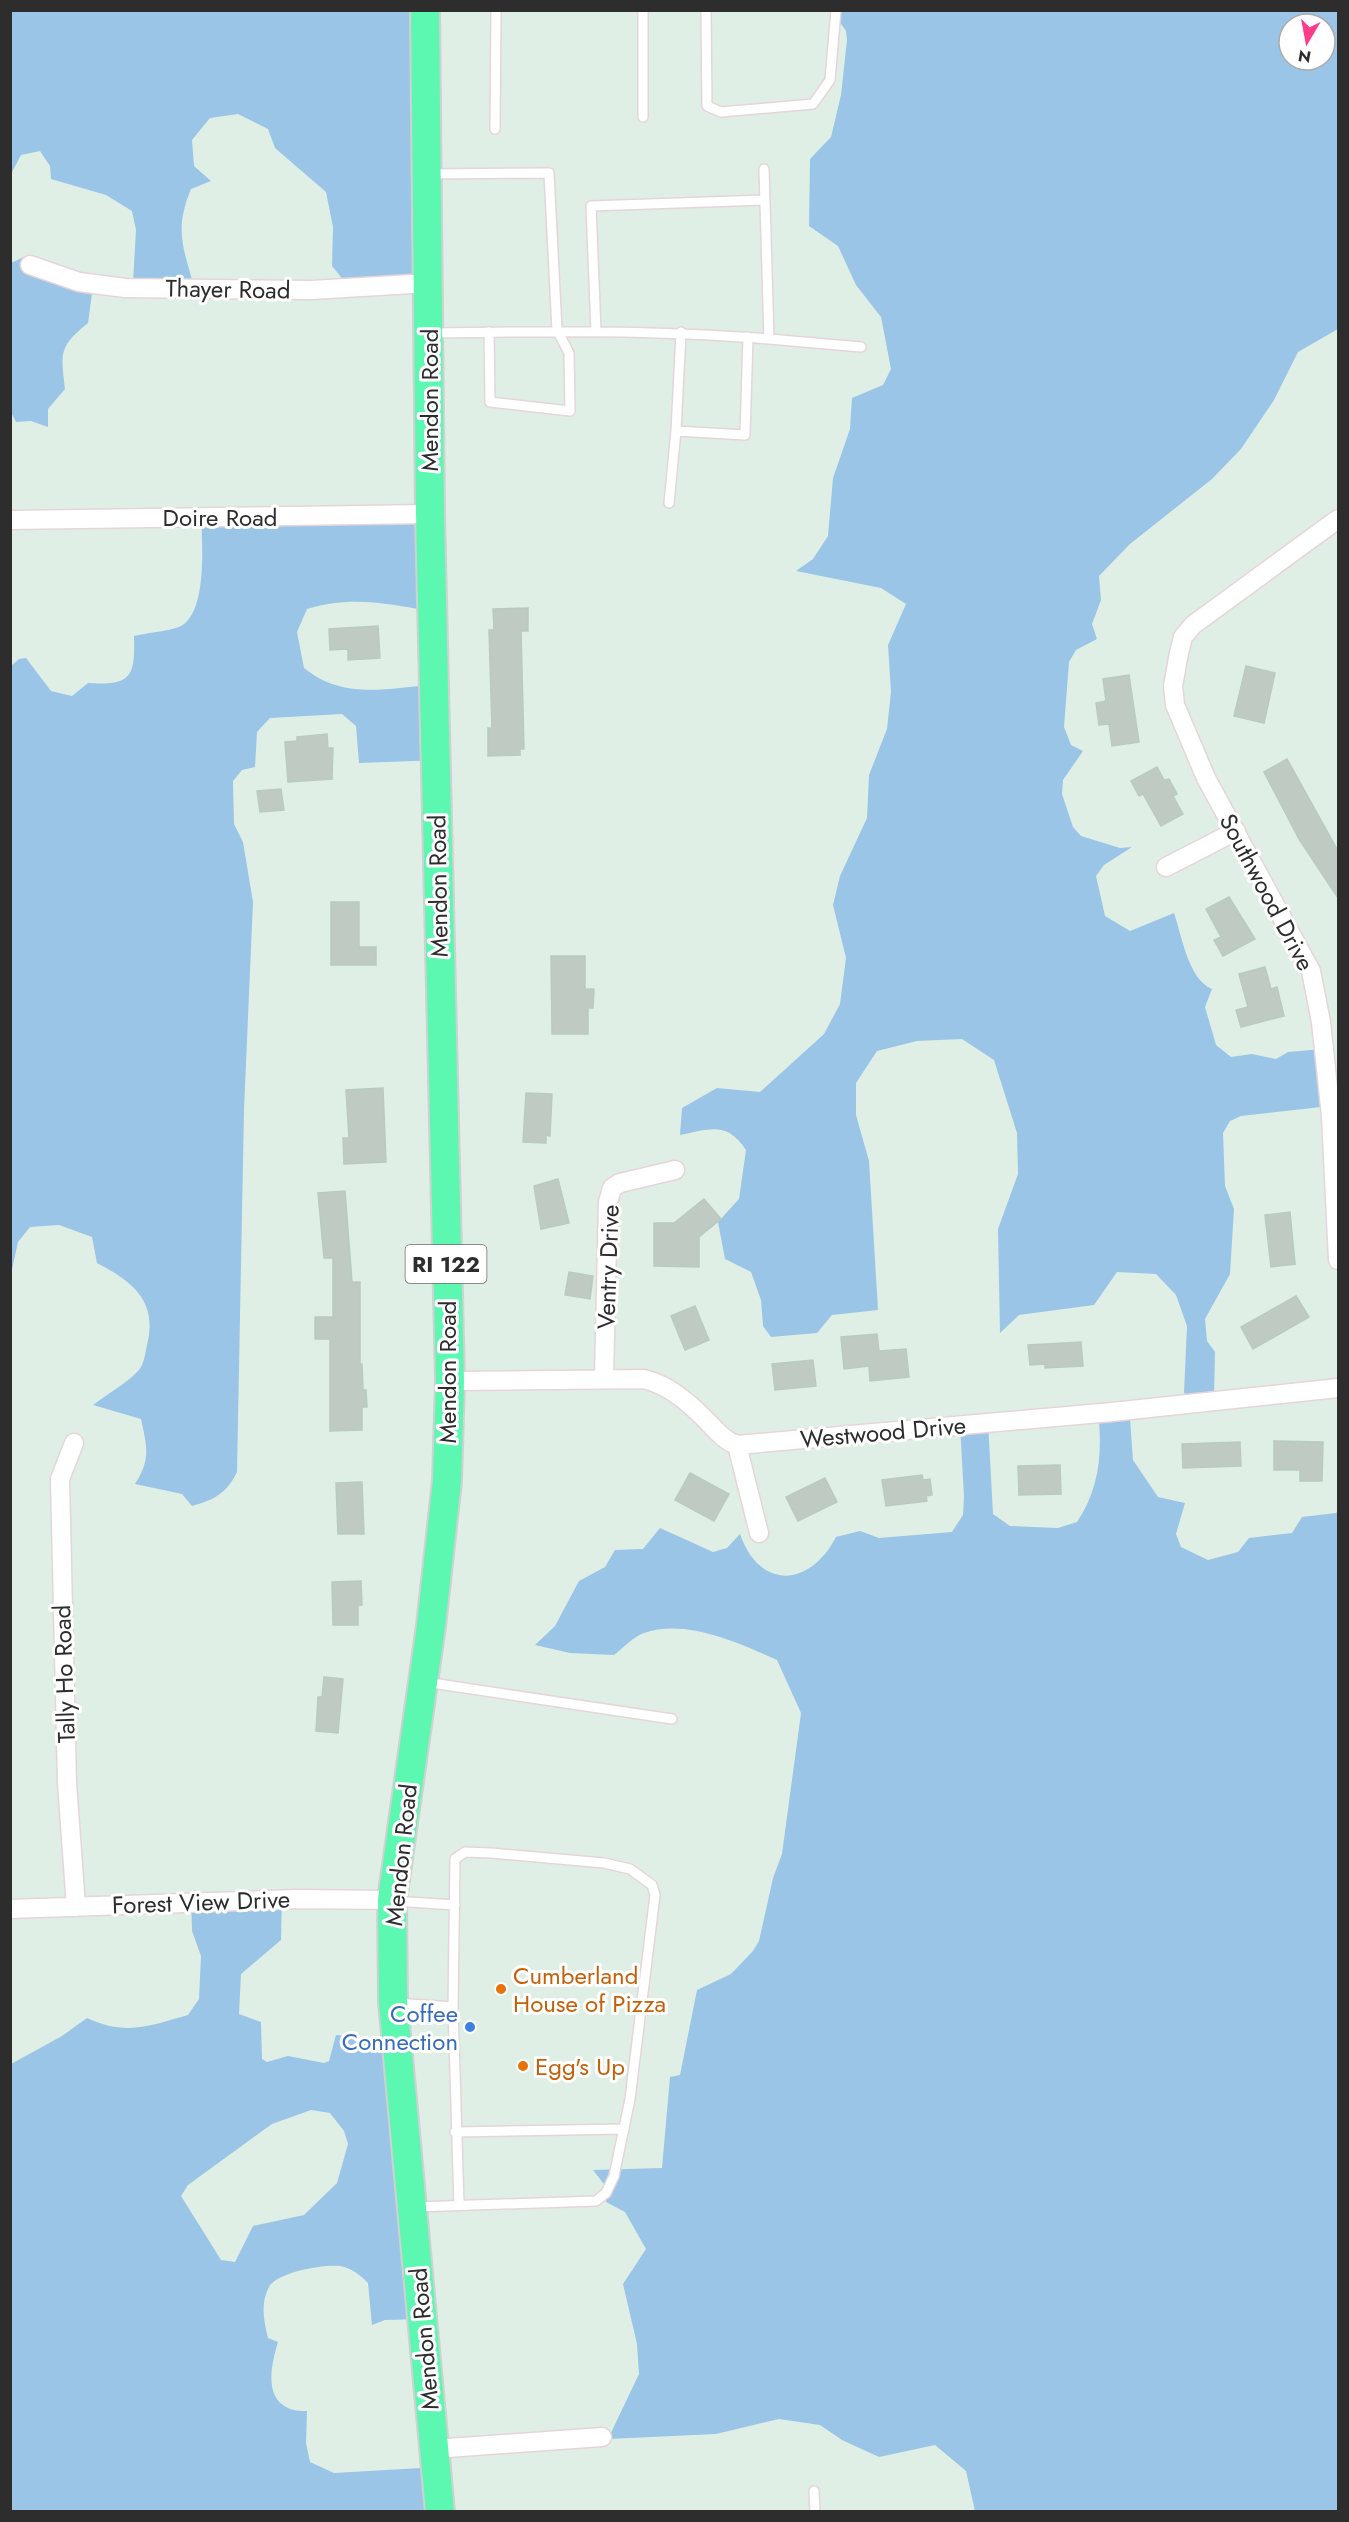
<svg xmlns="http://www.w3.org/2000/svg" width="1349" height="2522" font-family="Jost,sans-serif">
<rect width="100%" height="100%" fill="#dfefe5"/>
<!-- green -->
<path fill="#9ac5e7" fill-rule="evenodd" d="M11 11H427L429 277 345 282 332 266 333 227 326 192 275 148 268 129 238 114 210 118 192 140 194 166 211 181 191 189C175 228 182 244 193 283L133 282 136 230 132 211 106 195 51 179 50 166 40 151 21 155 11 174Z
M841 11H1338V329L1298 352 1274 400 1241 449 1212 479 1130 544 1099 576 1101 600 1092 624 1097 639 1076 650 1069 662 1064 727 1071 745 1083 751 1063 780 1062 794 1073 827 1081 836 1120 848 1132 847 1104 865 1096 876 1105 916 1130 931 1174 913C1182 936 1188 979 1212 989L1205 1007 1216 1045 1231 1057 1252 1054 1276 1059 1288 1052 1323 1049 1330 1106 1241 1116 1230 1121 1223 1133 1225 1186 1234 1209 1230 1274 1205 1319 1207 1341 1215 1352 1214 1397 1198 1400 1184 1393 1187 1326 1176 1295 1156 1274 1117 1272 1094 1305 1019 1315 1000 1333 998 1229 1018 1174 1017 1133 994 1060 962 1039 917 1041 877 1051 856 1083V1115L869 1161 878 1310 832 1315 817 1333 771 1337 763 1326 761 1300 751 1272 725 1259 718 1222 739 1199 746 1150C727 1121 710 1129 680 1135L682 1108 717 1088 760 1092 824 1034 840 1004 846 958 833 905 840 876 867 818 869 775 887 729 891 692 888 645 906 604 881 588 796 571 813 559 828 536 833 478 850 429 852 398 883 385 891 369 881 317 856 285 838 246 809 226 810 159 831 137 841 95 847 40 846 31 839 21ZM1289 24H1325V60H1289Z
M26 256 94 279 88 323C58 347 61 354 65 389L48 409V427L31 421 16 422 11 412V263Z
M421 507 418 609C380 602 345 597 307 609L297 632 304 668C342 699 384 689 430 685L441 760 359 763 356 726 342 714 270 718 257 732 255 767 242 770 233 781 234 824 243 842 253 902 244 1110 237 1472C227 1493 214 1500 192 1506L182 1494 135 1484C151 1459 147 1447 141 1419L93 1405C107 1394 126 1384 138 1371 144 1365 145 1354 147 1345 158 1301 133 1282 97 1263L92 1237 59 1225 30 1227 18 1242 11 1274V666L19 659 26 658 51 691 72 696 88 683C132 686 135 676 134 636 146 633 171 631 181 626 208 611 202 540 201 514Z
M1130 1419 1133 1460 1158 1497 1185 1503 1176 1534 1181 1547 1208 1560 1238 1552 1249 1538 1292 1533 1302 1517 1336 1513 1338 1510V2511H975L966 2471 935 2445 879 2457 842 2440 820 2425 779 2419 716 2434 608 2439 639 2374 637 2344 623 2284 646 2249 625 2212 606 2202 607 2188 593 2170 662 2168 670 2077 680 2075 697 1990 731 1974 753 1951 759 1941 773 1878 782 1854 801 1713 777 1660C740 1643 685 1618 644 1633 633 1637 623 1648 614 1655L570 1653 535 1645 555 1626 579 1581 605 1567 615 1550 643 1549 660 1528 713 1552 727 1548 740 1534C760 1591 810 1587 836 1537L860 1531 879 1538 952 1532 963 1515 964 1497 960 1424 988 1422 993 1514 1010 1526 1058 1528 1077 1522C1098 1491 1102 1458 1099 1421Z
M282 1893 281 1940 241 1974 239 2014 261 2022 262 2059 267 2062 288 2056 324 2063 329 2061 336 2035 392 2039 422 2319 385 2320 372 2325 368 2283C360 2275 352 2268 340 2266 324 2264 277 2272 269 2287 260 2304 264 2321 268 2338L278 2342C272 2362 263 2397 288 2408 293 2411 302 2411 307 2411L306 2443 310 2462 334 2473 438 2467 442 2511 11 2512V2064L62 2036 87 2018C126 2036 149 2026 188 2015L199 1999 201 1956 192 1931 191 1895ZM311 2110 330 2113 344 2131 348 2144 337 2183 304 2215 253 2226 235 2262 221 2260 181 2196 188 2185 272 2124Z"/>
<!-- building -->
<path fill="#bfcbc2" stroke="#b8cbc0" stroke-width="1.5" d="M528 608V631H521L524 749H520V755L488 756V728H492L489 630H494L493 609Z
M378 626 380 658 348 660V649L330 650 329 629Z
M1246 666 1275 673 1264 723 1234 716Z
M1129 675 1139 742 1112 746 1109 724 1099 725 1096 703 1106 701 1103 679Z
M327 734 328 748H333L332 779 288 782 285 742 297 741V737Z
M1287 759 1338 851V898L1299 839 1264 772Z
M1157 767 1164 780 1169 779 1177 794 1173 796 1183 814 1161 826 1143 794 1139 796 1131 781Z
M281 789 284 810 260 812 257 791Z
M1229 897 1255 939 1223 956 1214 940 1221 937 1206 909Z
M331 902H359V947H376V965H331Z
M551 956H585V989H594L593 1008H588V1034H552Z
M1265 967 1271 989 1277 987 1284 1016 1241 1027 1236 1010 1248 1007 1239 974Z
M383 1088 386 1162 344 1164 343 1138H349L346 1090Z
M526 1093 552 1094 550 1136 546 1135V1143L523 1142Z
M558 1179 569 1223 541 1229 534 1186Z
M345 1191 352 1282H360V1364H362L363 1390H366L367 1407H362V1430L330 1431V1339H315V1317H333V1258H324L318 1193Z
M704 1199 721 1219 699 1237V1267L654 1266V1223H674Z
M1290 1212 1295 1264 1271 1267 1265 1215Z
M569 1272 593 1276 590 1299 565 1295Z
M1296 1296 1309 1317 1253 1349 1241 1327Z
M695 1306 709 1340 685 1350 671 1316Z
M877 1334 879 1351 906 1349 909 1377 870 1381 869 1366 844 1369 841 1337Z
M1081 1342 1083 1366 1045 1368V1364L1030 1365 1028 1345Z
M813 1360 816 1386 775 1390 772 1364Z
M1274 1441 1323 1442 1322 1481H1300V1470H1274Z
M1240 1442 1241 1466 1183 1468 1182 1444Z
M1060 1465 1061 1494 1019 1495 1018 1466Z
M690 1473 729 1494 714 1521 675 1500Z
M922 1475 923 1480 930 1479 932 1495 926 1496 927 1501 886 1506 882 1480Z
M825 1478 837 1502 798 1521 786 1497Z
M362 1482 364 1534H338L336 1483Z
M361 1581 362 1605H358V1625H333L332 1582Z
M324 1677 343 1679 338 1733 316 1731 318 1697H322Z"/>
<g fill="none" stroke-linecap="round" stroke-linejoin="round">
<!-- lane casing -->
<g stroke="#e6d4dc" stroke-width="12">
<path id="lane" d="M643 10V117
M706 10 707 106 721 112 813 104 830 80 836 10
M495 129 496 10
M430 174 549 173 557 330 569 353 570 411 490 402 489 332
M596 331 591 206 765 200
M681 332 676 431 745 435 748 337
M431 333C544 331 656 330 769 339L764 169
M769 339 861 347
M669 503 676 431
M425 1682 672 1719
M394 1901 455 1905
M396 2003 453 2007
M455 2132 624 2129
M415 2207 596 2201 606 2193 614 2176 630 2099 655 1895 652 1885 630 1869 604 1863 491 1853 465 1852 455 1859 453 2007 459 2204
M814 2491 815 2512"/>
</g>
<!-- street casing -->
<g stroke="#e6d4dc" stroke-width="21">
<path id="street" d="M30 265 79 282 125 288 312 290 429 283
M1338 519 1193 625 1183 637 1179 653 1173 686 1175 705 1206 778 1311 971 1321 1022 1331 1116 1338 1260
M10 520 430 514
M1166 867 1236 831
M604 1378 608 1202 612 1188 620 1183 675 1170
M450 1381 644 1379C668 1385 687 1401 705 1419 716 1430 723 1440 737 1445L1112 1412 1338 1388
M74 1443 60 1479 67 1783 76 1907
M737 1445 759 1533
M10 1909 296 1899 392 1900
M434 2449 602 2437"/>
</g>
<!-- primary casing -->
<g stroke="#d1d1d1" stroke-width="32">
<path id="primary" d="M425 10 430 514 450 1381 447 1481 431 1626 392 1900 393 2002 440 2512"/>
</g>
<!-- lane -->
<use href="#lane" stroke="#fff" stroke-width="9"/>
<!-- street -->
<use href="#street" stroke="#fff" stroke-width="18"/>
<!-- primary -->
<use href="#primary" stroke="#5cf8b1" stroke-width="28"/>
</g>
<!-- markers -->
<g fill="#e8710a" stroke="#fff" stroke-width="2">
<circle cx="501" cy="1989" r="6"/>
<circle cx="523" cy="2066" r="6"/>
</g>
<circle fill="#3f7fe0" stroke="#fff" stroke-width="2" cx="470" cy="2027" r="6"/>
<g text-anchor="middle" dominant-baseline="central" stroke-width="6" stroke-linejoin="round" paint-order="stroke">
<!-- shield labels -->
<rect fill="#fff" stroke="#6c6c6c" stroke-width="1.5" x="405.5" y="1245" width="81" height="38" rx="4.5"/>
<g font-size="22" font-weight="bold" fill="#2d2d2d">
<text x="446" y="1264">RI 122</text>
</g>
<!-- street labels -->
<g font-size="24" fill="#2d2d2d" stroke="#fff">
<text transform="translate(228 289) rotate(1)">Thayer Road</text>
<text transform="translate(429 400) rotate(-90)">Mendon Road</text>
<text x="220" y="517">Doire Road</text>
<text transform="translate(438 886) rotate(-91)">Mendon Road</text>
<text transform="translate(1267 892) rotate(62)">Southwood Drive</text>
<text transform="translate(608 1267) rotate(-88)">Ventry Drive</text>
<text transform="translate(447 1372) rotate(-90)">Mendon Road</text>
<text transform="translate(883 1432) rotate(-5)">Westwood Drive</text>
<text transform="translate(64 1674) rotate(-92)">Tally Ho Road</text>
<text transform="translate(401 1855) rotate(-84)">Mendon Road</text>
<text transform="translate(201 1902) rotate(-2)">Forest View Drive</text>
<text transform="translate(424 2339) rotate(-95)">Mendon Road</text>
</g>
<!-- food labels -->
<g font-size="24" fill="#c56008" stroke="#fff" text-anchor="start">
<text x="513" y="1975">Cumberland<tspan x="513" dy="28">House of Pizza</tspan></text>
<text x="535" y="2066">Egg's Up</text>
</g>
<!-- shop labels -->
<g font-size="24" fill="#366cbe" stroke="#fff" text-anchor="end">
<text x="458" y="2013">Coffee<tspan x="458" dy="28">Connection</tspan></text>
</g>
</g>
<!-- border -->
<rect width="1349" height="2522" fill="none" stroke="#2d2d2d" stroke-width="24"/>
<!-- north arrow -->
<g transform="translate(1307 42) rotate(190)"><circle r="28" fill="#ffffff" stroke="#ababab" stroke-width="1.5"/>
<path d="M0-4.5L10 22L0 15L-10 22Z" fill="#ff3c8b"/>
<text y="-9" font-size="16" font-weight="bold" text-anchor="middle" fill="#2d2d2d">N</text>
</g>
</svg>
